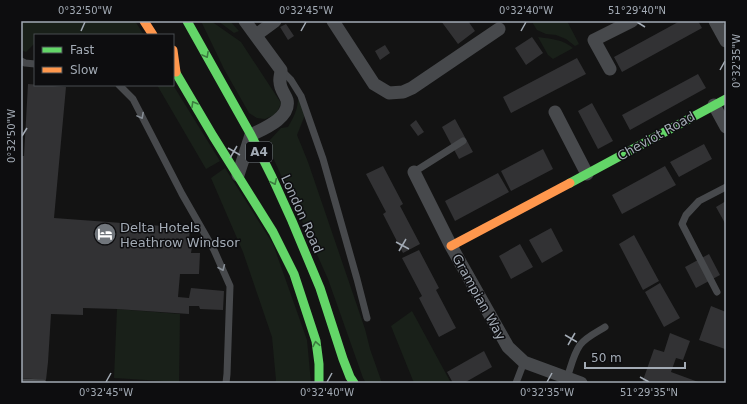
<svg xmlns="http://www.w3.org/2000/svg" width="747" height="404" font-family="'DejaVu Sans',sans-serif">
<rect width="100%" height="100%" fill="#131313"/>
<!-- green -->
<path fill="#192019" d="M21 21H135L144 35H35V43L26 52 21 50Z
M201 21H211L241 42 281 103 278 110 274 115 265 119 257 118 249 113 224 69Z
M218 21H230L239 31 234 33Z
M529 21H567L579 44 575 46 566 39 556 35 546 34 537 30 532 22 530 23Z
M538 37C551 39 562 39 573 48L553 59 548 55Z
M157 85H173L220 161 206 169Z
M298 98 305 115 297 135 308 162 365 329 370 349 382 383H366L363 378 328 279 298 212 269 149V141L281 128 288 127C294 117 298 109 298 98Z
M225 168 273 244 307 340 311 383H275L276 380 272 337 243 252 211 178Z
M117 309 180 314 179 382 114 378Z
M412 311 451 383H414L391 326Z"/>
<!-- building -->
<path fill="#323234" d="M441 21H468L475 31 458 44Z
M680 21H698L702 28 622 72 614 57Z
M286 24 294 36 288 40 280 27Z
M532 37 543 53 526 65 515 48Z
M385 45 390 53 380 60 375 51Z
M577 58 586 74 511 113 503 97Z
M698 74 706 88 630 130 622 115Z
M28 84 66 87 54 218 190 228 189 240 193 241 191 253H200L199 274H180L178 297 189 298 191 288 224 291 223 310 200 309 199 306H189V314L117 309 83 308V315L51 314 48 362 46 380 21 378V156H24Z
M592 103 613 141 598 149 578 111Z
M455 119 473 152 459 159 442 127Z
M416 120 424 132 418 136 410 125Z
M704 144 712 159 679 177 670 162Z
M543 149 553 169 511 191 501 171Z
M383 166 403 204 400 206 420 244 403 253 383 214 386 212 366 174Z
M665 166 676 185 622 214 612 195Z
M498 173 509 192 455 221 445 201Z
M726 201V225L716 207Z
M551 228 563 251 542 263 529 240Z
M634 235 659 281 643 290 619 244Z
M520 244 533 267 511 279 499 256Z
M419 250 439 288 436 290 456 328 439 337 419 298 422 296 402 258Z
M709 254 720 275 696 288 685 267Z
M660 283 680 318 664 327 645 292Z
M711 306 726 312V346L725 349 699 340Z
M670 333 690 341 683 360 676 358 671 372 701 383H642L654 349 664 352Z
M484 351 492 367 464 383H453L447 372Z"/>
<g fill="none" stroke-linecap="round" stroke-linejoin="round">
<!-- lane -->
<path stroke="#47494c" stroke-width="7" d="M21 61 25 63 35 64
M281 70 291 80 301 96 323 159 357 279 367 318
M119 85 133 99 182 194 214 250 230 286 227 374 226 383
M414 172 463 141
M717 292 682 224 686 215 699 201 726 187
M567 378C571 367 573 355 580 345 586 337 597 332 605 327
M21 382 43 383
M516 383 524 362"/>
<!-- street -->
<path stroke="#47494c" stroke-width="13" d="M333 21 374 84 389 93 403 92 412 88 499 29
M715 21 726 41
M256 35 275 21
M610 69 594 40 632 21
M714 105 726 127
M555 112 587 174
M414 172 451 246 508 347 524 362 581 383
M238 175 251 135C263 129 291 118 287 100 285 94 280 89 280 82 279 79 281 74 281 70L245 21"/>
<!-- fast -->
<path stroke="#63d668" stroke-width="9" d="M187 21 251 135 272 177 292 221 320 288 343 359 350 377 354 383
M173 68 213 136 273 232 294 274 316 341 319 364V383
M570 183 726 99"/>
<!-- slow -->
<path stroke="#ff974d" stroke-width="9" d="M144 21 153 35
M173 50 176 72
M451 246 570 183"/>
</g>
<!-- one-way arrows -->
<defs><path id="oneway-chevron" d="M-2-3.5L2.5 0L-2 3.5" fill="none" stroke-width="1.6" stroke-linecap="round" stroke-linejoin="round"/></defs>
<g stroke="#3c7c40">
<use href="#oneway-chevron" transform="translate(206 55) rotate(61)"/>
<use href="#oneway-chevron" transform="translate(194 104) rotate(-120)"/>
<use href="#oneway-chevron" transform="translate(274 182) rotate(65)"/>
<use href="#oneway-chevron" transform="translate(316 344) rotate(-101)"/>
</g>
<g stroke="#878e96">
<use href="#oneway-chevron" transform="translate(141 116) rotate(62)"/>
<use href="#oneway-chevron" transform="translate(222 268) rotate(67)"/>
</g>
<!-- ticks -->
<path fill="none" stroke="#a3abb5" stroke-width="1.5" d="M637 22 645 27M81 31 85 22M301 31 306 22M521 31 526 22M720 70 725 61M22 136 27 128M228 148 240 155M230 158 237 146M396 242 409 249M399 251 406 239M565 335 577 342M568 345 575 333M640 377 649 382M106 382 111 373M327 382 332 373M547 382 552 373"/>
<!-- icons -->
<defs>
<g id="hotel-disc" transform="scale(1.15)"><circle r="9.5" fill="#71767c" stroke="#0d0d0f"/><path d="M-6-4.5h1.5V1H6V5H4.5V3h-9V5H-6ZM-4 0a1.8 1.8 0 1 1 3.6 0ZM.5 0V-2.5h3Q6-2.5 6 0Z" fill="#fff"/></g>
</defs>
<g fill-rule="evenodd">
<use href="#hotel-disc" x="105" y="234"/>
</g>
<g text-anchor="middle" dominant-baseline="central" stroke-width="3" stroke-linejoin="round" paint-order="stroke">
<!-- shield labels -->
<rect fill="#0d0d0f" stroke="#767c83" stroke-width="1" x="246" y="142" width="26" height="20" rx="3"/>
<g font-size="12" font-weight="bold" fill="#a3abb5">
<text x="259" y="152">A4</text>
</g>
<!-- street labels -->
<g font-size="13" fill="#a3abb5" stroke="#0d0d0f">
<text transform="translate(656 136) rotate(-29)">Cheviot Road</text>
<text transform="translate(302 214) rotate(66)">London Road</text>
<text transform="translate(479 297) rotate(61)">Grampian Way</text>
</g>
<!-- poi labels -->
<g font-size="13" fill="#a3abb5" stroke="#0d0d0f" text-anchor="start">
<text x="120" y="227">Delta Hotels<tspan x="120" dy="15">Heathrow Windsor</tspan></text>
</g>
</g>
<!-- border -->
<rect width="747" height="404" fill="none" stroke="#0d0d0f" stroke-width="44"/>
<!-- legend -->
<rect x="34" y="34" width="140" height="52" fill="#0d0d0f" stroke="#494c51"/>
<rect x="42" y="47" width="20" height="6" fill="#63d668" stroke="#494c51"/>
<text x="70" y="54" font-size="12" fill="#a3abb5">Fast</text>
<rect x="42" y="67" width="20" height="6" fill="#ff974d" stroke="#494c51"/>
<text x="70" y="74" font-size="12" fill="#a3abb5">Slow</text>
<!-- scale -->
<path d="M585 362v6h100v-6" fill="none" stroke="#a3abb5" stroke-width="2"/>
<text x="591" y="362" font-size="12" fill="#a3abb5" stroke="#0d0d0f" stroke-width="3" paint-order="stroke">50 m</text>
<rect x="22" y="22" width="703" height="360" fill="none" stroke="#a3abb5" stroke-width="1.5"/>
<g font-size="10" text-anchor="middle" fill="#a3abb5">
<text x="85" y="14">0°32'50"W</text>
<text x="306" y="14">0°32'45"W</text>
<text x="526" y="14">0°32'40"W</text>
<text x="637" y="14">51°29'40"N</text>
<text transform="translate(736 61) rotate(-90)" y="4">0°32'35"W</text>
<text transform="translate(11 136) rotate(-90)" y="4">0°32'50"W</text>
<text x="106" y="396">0°32'45"W</text>
<text x="327" y="396">0°32'40"W</text>
<text x="547" y="396">0°32'35"W</text>
<text x="649" y="396">51°29'35"N</text>
</g>
</svg>
